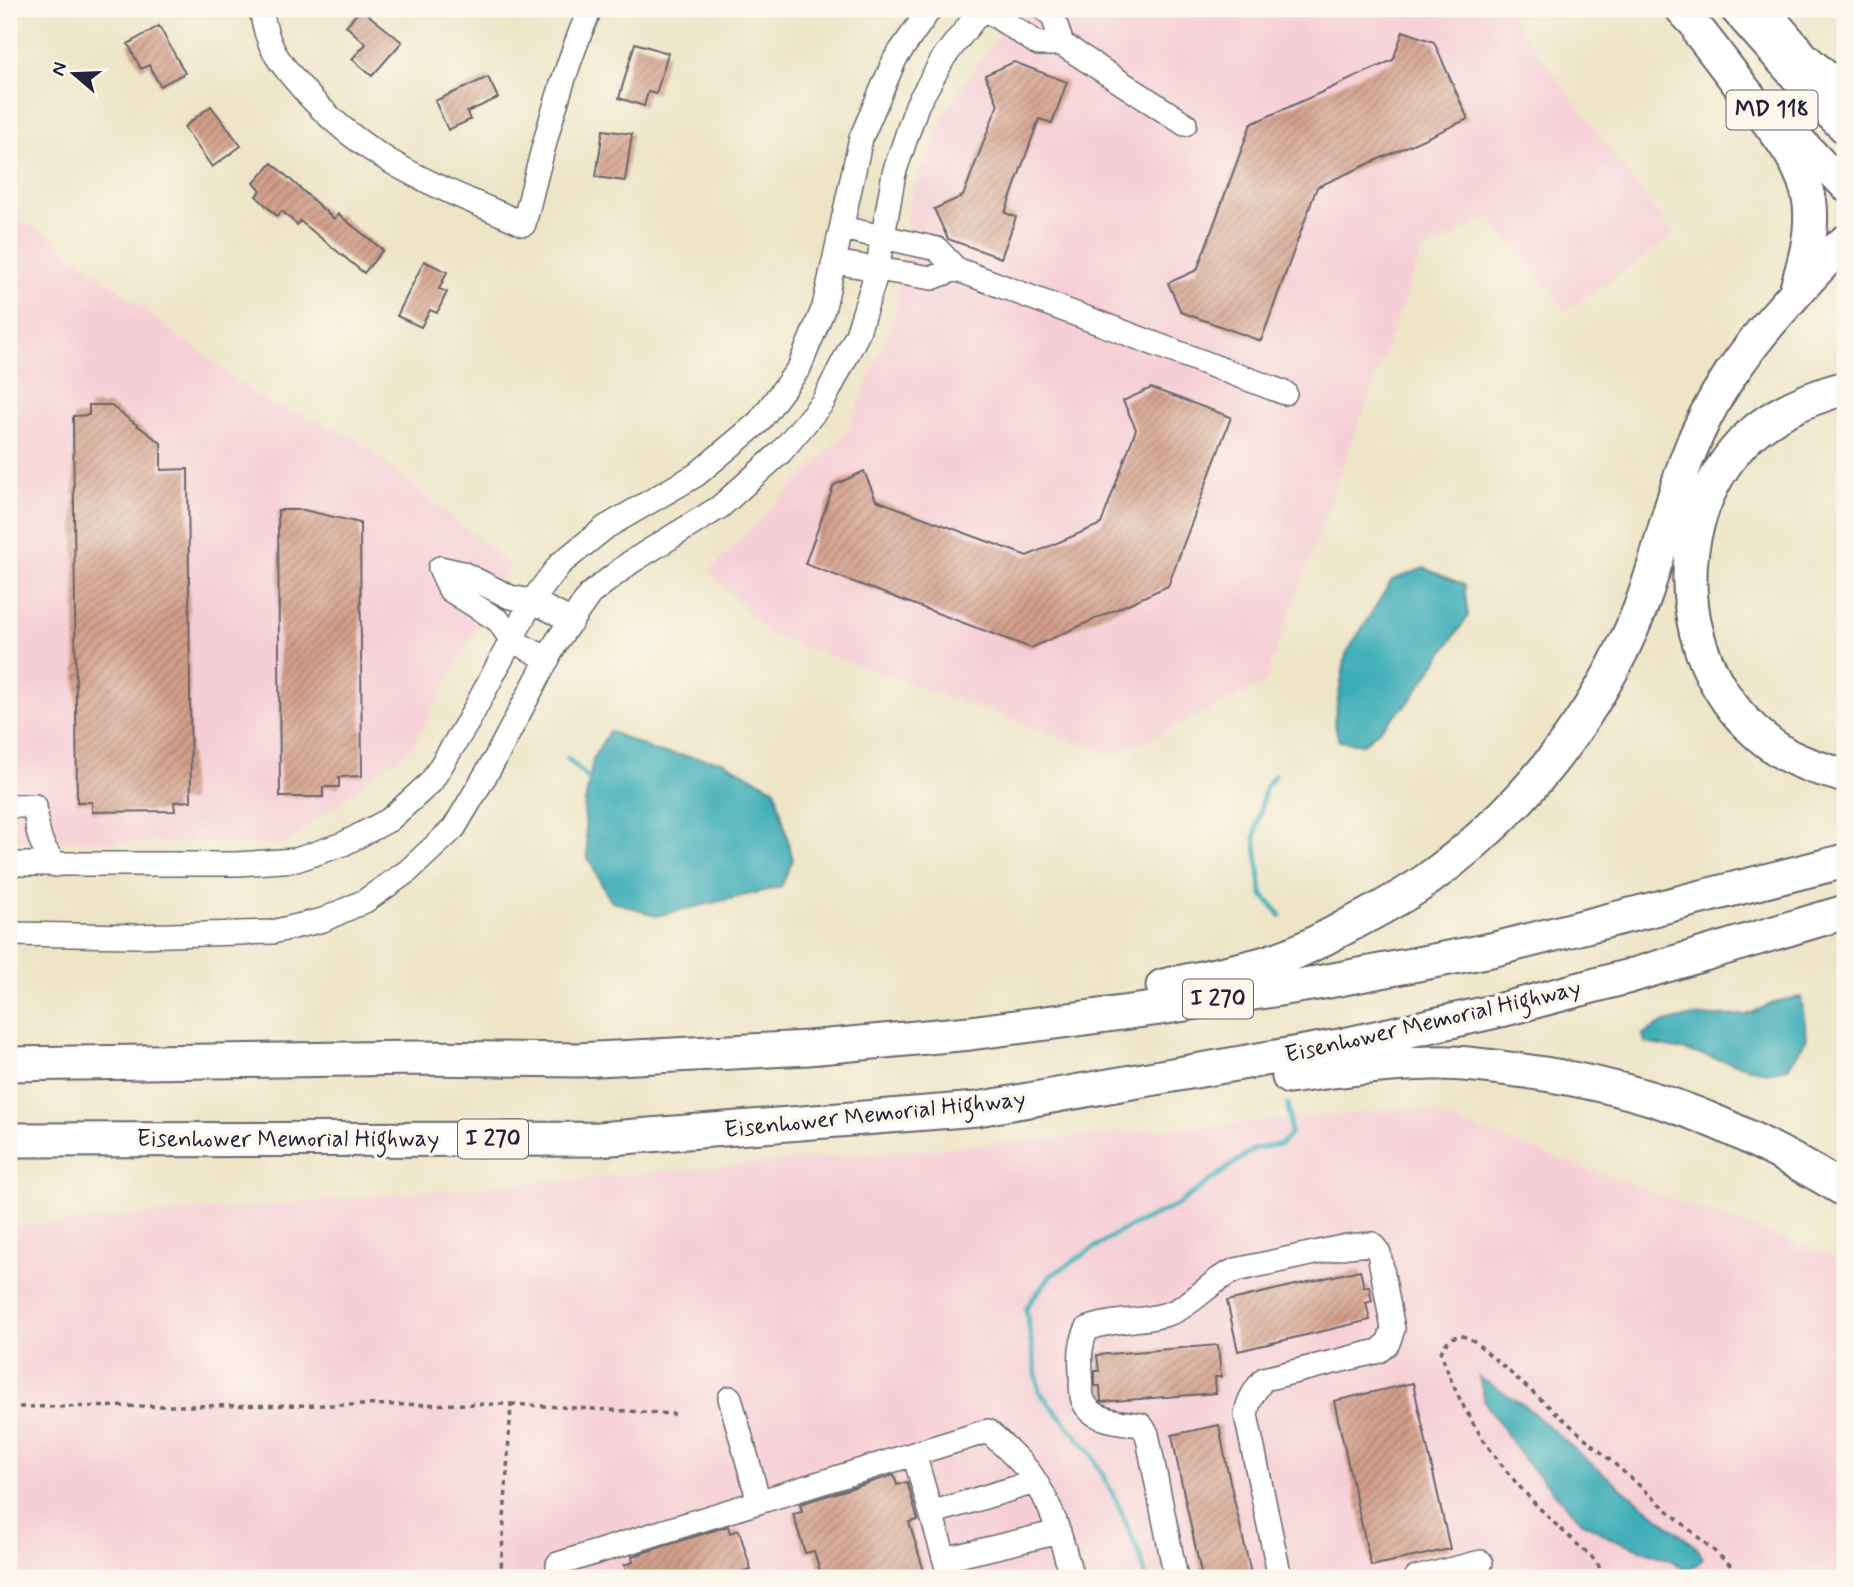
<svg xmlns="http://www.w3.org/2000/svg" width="1854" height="1587" font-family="Mynerve,sans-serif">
<defs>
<pattern id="building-hatch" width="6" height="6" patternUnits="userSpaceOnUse" patternTransform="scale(1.75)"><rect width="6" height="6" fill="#d39e8a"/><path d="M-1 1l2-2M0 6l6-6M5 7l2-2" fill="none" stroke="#ab8072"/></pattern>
</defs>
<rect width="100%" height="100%" fill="#fbf7ec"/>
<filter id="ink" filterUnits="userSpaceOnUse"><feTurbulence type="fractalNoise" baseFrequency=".0143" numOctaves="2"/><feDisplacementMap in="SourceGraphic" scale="14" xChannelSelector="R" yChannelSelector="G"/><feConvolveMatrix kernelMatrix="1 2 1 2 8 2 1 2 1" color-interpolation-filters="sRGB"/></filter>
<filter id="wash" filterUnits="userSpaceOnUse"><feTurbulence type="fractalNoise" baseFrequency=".00686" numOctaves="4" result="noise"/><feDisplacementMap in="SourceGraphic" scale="28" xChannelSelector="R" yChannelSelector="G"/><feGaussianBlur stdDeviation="1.57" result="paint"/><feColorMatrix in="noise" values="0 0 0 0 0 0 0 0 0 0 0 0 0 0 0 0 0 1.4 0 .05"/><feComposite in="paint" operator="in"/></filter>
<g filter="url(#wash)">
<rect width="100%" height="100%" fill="#eee5c7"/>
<!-- built -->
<path fill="#f6cfd6" d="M1021 9H1506L1674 236 1566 310 1489 216 1421 253 1264 684 1113 755 768 634 710 571 848 430 894 319 910 200 945 110 1006 25Z
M9 214 47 235 263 400 351 435 510 565 413 746 283 845 9 840Z
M1417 1108 1845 1261V1578H9V1227Z"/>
<!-- water -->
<path fill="#3cadb8" stroke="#2f687a" stroke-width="2" d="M1424 568 1464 585 1468 616 1409 702 1364 744 1339 741 1334 722 1346 654 1392 580Z
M609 731 657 752 722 761 775 789 793 860 781 887 656 916 610 900 588 858 584 809 593 759Z
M1801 997 1807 1038 1788 1068 1766 1072 1687 1051 1645 1043 1643 1034 1665 1022 1690 1017 1747 1015 1778 1001Z
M1479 1377 1525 1406 1588 1461 1697 1548 1703 1558 1697 1565 1687 1570 1672 1561 1611 1538 1580 1520 1523 1459 1485 1402Z"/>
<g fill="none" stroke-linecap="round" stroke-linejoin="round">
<!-- stream -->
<path stroke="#3cadb8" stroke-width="5" d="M567 758 589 779
M1275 775 1265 788 1255 836 1262 894 1281 916
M1146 1578 1140 1556 1117 1502 1091 1453 1039 1391 1026 1308 1050 1276 1119 1232 1177 1205 1254 1149 1281 1144 1291 1134 1288 1104"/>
</g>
<g id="blocks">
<!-- building -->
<path fill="url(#building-hatch)" d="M361 9 402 42 372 76 352 59 366 44 346 26Z
M159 26 185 73 160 86 149 65 141 69 128 44Z
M1403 31 1434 42 1468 119 1317 187 1261 341 1181 312 1168 283 1197 270 1251 124 1393 60Z
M635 43 668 53 656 94 648 92 644 106 619 98Z
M1014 62 1067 82 1052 123 1039 119 1005 213 1016 217 1001 258 948 239 934 209 963 196 998 104 985 75Z
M488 77 498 98 467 112 470 120 448 130 435 101Z
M211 106 241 146 212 167 184 127Z
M603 130 632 134 625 181 596 177Z
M272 163 334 219 338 214 383 250 364 273 300 221 297 225 282 211 277 216 256 196 261 190 254 183Z
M424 261 447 272 439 289 447 292 437 313 430 310 421 327 397 316Z
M1151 388 1231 417 1168 586 1031 648 805 564 834 485 864 471 876 500 1027 556 1101 524 1136 429 1123 401Z
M89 405H110L161 443V470L188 469 191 801 174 802 175 811 92 812V802H77L73 416 89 415Z
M278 510H304L360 523 362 776 339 777V787H323V797H280Z
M1360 1270 1364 1287 1369 1286 1372 1301 1366 1303 1370 1320 1238 1351 1227 1301Z
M1218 1345 1221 1377H1215L1216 1393 1101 1402 1100 1386H1095V1371H1099L1097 1355Z
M1413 1383 1450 1549 1371 1566 1334 1401Z
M1219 1425 1227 1468 1252 1578H1202L1178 1466 1172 1435Z
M894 1475 897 1485 907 1482 918 1520 909 1522 926 1578H822L814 1551 805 1553 793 1514 802 1512 800 1504Z
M728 1526 730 1533 739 1530 751 1570 741 1573 742 1578H628L624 1565 633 1562 632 1556Z"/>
</g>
</g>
<g filter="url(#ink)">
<use href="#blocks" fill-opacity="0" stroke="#69666c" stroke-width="2"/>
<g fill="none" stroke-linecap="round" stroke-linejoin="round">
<!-- minor casing -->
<g stroke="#69666c" stroke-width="26">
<path id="minor" d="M261 9C267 47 277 60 302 88 365 162 438 186 524 224 542 151 560 78 590 9
M985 9 1038 44H1062L1185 124
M1044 9 1053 16 1062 44
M842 228 937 249 956 269 1285 393
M834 262 932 278 956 269
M440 568 450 590 499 621 511 640 548 659
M440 568 462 573 510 597 532 601 572 621
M9 806H35C37 833 39 844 56 865
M9 864H237L296 860 343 844 389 820 431 782 469 720 532 601 560 564 606 527 696 475 759 422 799 368 824 307 861 138 895 59 930 9
M9 934 137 936 272 932 323 920 365 901 408 871 454 828 495 759 557 641 590 594 631 562 720 507 781 452 823 402 857 335 877 271 894 173 917 105 944 57 982 9
M730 1398 759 1502
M914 1454 950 1578
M931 1513 1035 1482
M945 1559 1059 1532
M558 1578V1564L988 1431C1002 1444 1018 1458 1030 1473 1053 1505 1062 1541 1072 1578
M1176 1578 1147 1434 1141 1425C1122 1422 1091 1422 1083 1400 1080 1392 1082 1380 1081 1372 1080 1356 1080 1344 1087 1329 1114 1318 1145 1323 1173 1312 1196 1302 1212 1279 1236 1270L1347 1246 1372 1244 1379 1253 1393 1329 1388 1343 1379 1351 1264 1379C1255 1390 1248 1400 1246 1415L1280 1578
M1416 1578 1481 1562"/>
</g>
<!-- major casing -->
<g stroke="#69666c" stroke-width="32">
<path id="major" d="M1679 9 1714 47
M1734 9 1822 108 1845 130
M1780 118 1845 187"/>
</g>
<!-- highway casing -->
<g stroke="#69666c" stroke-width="37">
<path id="highway" d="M1761 9 1802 57 1845 95
M1700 33C1718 56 1735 79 1753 102 1776 132 1805 164 1810 204 1813 233 1805 261 1797 288
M1845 388C1809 398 1768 415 1742 443 1658 534 1678 689 1785 754 1804 765 1825 770 1845 776
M1163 986C1199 978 1237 972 1272 961 1301 952 1328 936 1355 922 1378 910 1403 897 1424 882 1520 814 1597 718 1640 609 1659 559 1669 506 1688 456 1710 397 1745 350 1786 304 1805 283 1824 260 1845 242
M9 1064 418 1058 578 1060 808 1048 970 1033 1160 1008 1323 982 1491 950 1845 861
M1289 1077C1336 1070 1384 1064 1432 1063 1460 1062 1489 1066 1517 1070 1586 1079 1654 1095 1718 1123 1762 1142 1804 1166 1845 1190
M9 1140 599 1139 977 1109 1339 1046 1501 1010 1630 976 1845 912"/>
</g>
<!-- path -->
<path stroke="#69666c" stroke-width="3.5" stroke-dasharray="5 5" stroke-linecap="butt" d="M511 1404 675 1414
M9 1407 511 1404 501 1570 496 1578
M1599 1578V1566L1591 1556C1527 1502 1466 1434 1441 1352L1449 1339 1461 1335 1474 1341 1745 1578"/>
<!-- minor -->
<use href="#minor" stroke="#fff" stroke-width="23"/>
<!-- major -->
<use href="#major" stroke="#fff" stroke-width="28"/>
<!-- highway -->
<use href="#highway" stroke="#fff" stroke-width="33"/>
</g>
</g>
<g text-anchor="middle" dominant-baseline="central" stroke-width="7" stroke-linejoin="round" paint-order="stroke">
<!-- shield labels -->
<g fill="#fbf7ec" stroke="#636270" stroke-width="2">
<rect x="1726.5" y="90.5" width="91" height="39" rx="5"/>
<rect x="1183" y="979.5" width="70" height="39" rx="5"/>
<rect x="458" y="1119.5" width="70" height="39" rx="5"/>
</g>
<g font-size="23" font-weight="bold" fill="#22223b">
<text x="1772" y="110">MD 118</text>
<text x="1218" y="999">I 270</text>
<text x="493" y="1139">I 270</text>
</g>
<!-- street labels -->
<g font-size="24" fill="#22223b" stroke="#fbf7ec">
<text transform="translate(1433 1022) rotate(-13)">Eisenhower Memorial Highway</text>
<text transform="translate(875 1115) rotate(-6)">Eisenhower Memorial Highway</text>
<text x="288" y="1139">Eisenhower Memorial Highway</text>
</g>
</g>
<!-- margin -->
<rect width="1854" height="1587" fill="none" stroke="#fbf7ec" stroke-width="35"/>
<!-- north arrow -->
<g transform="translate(74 74) rotate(289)" stroke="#fbf7ec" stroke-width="5" paint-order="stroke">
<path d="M0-5L12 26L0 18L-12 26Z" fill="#22223b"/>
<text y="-10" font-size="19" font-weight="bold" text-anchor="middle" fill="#22223b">N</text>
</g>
</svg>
